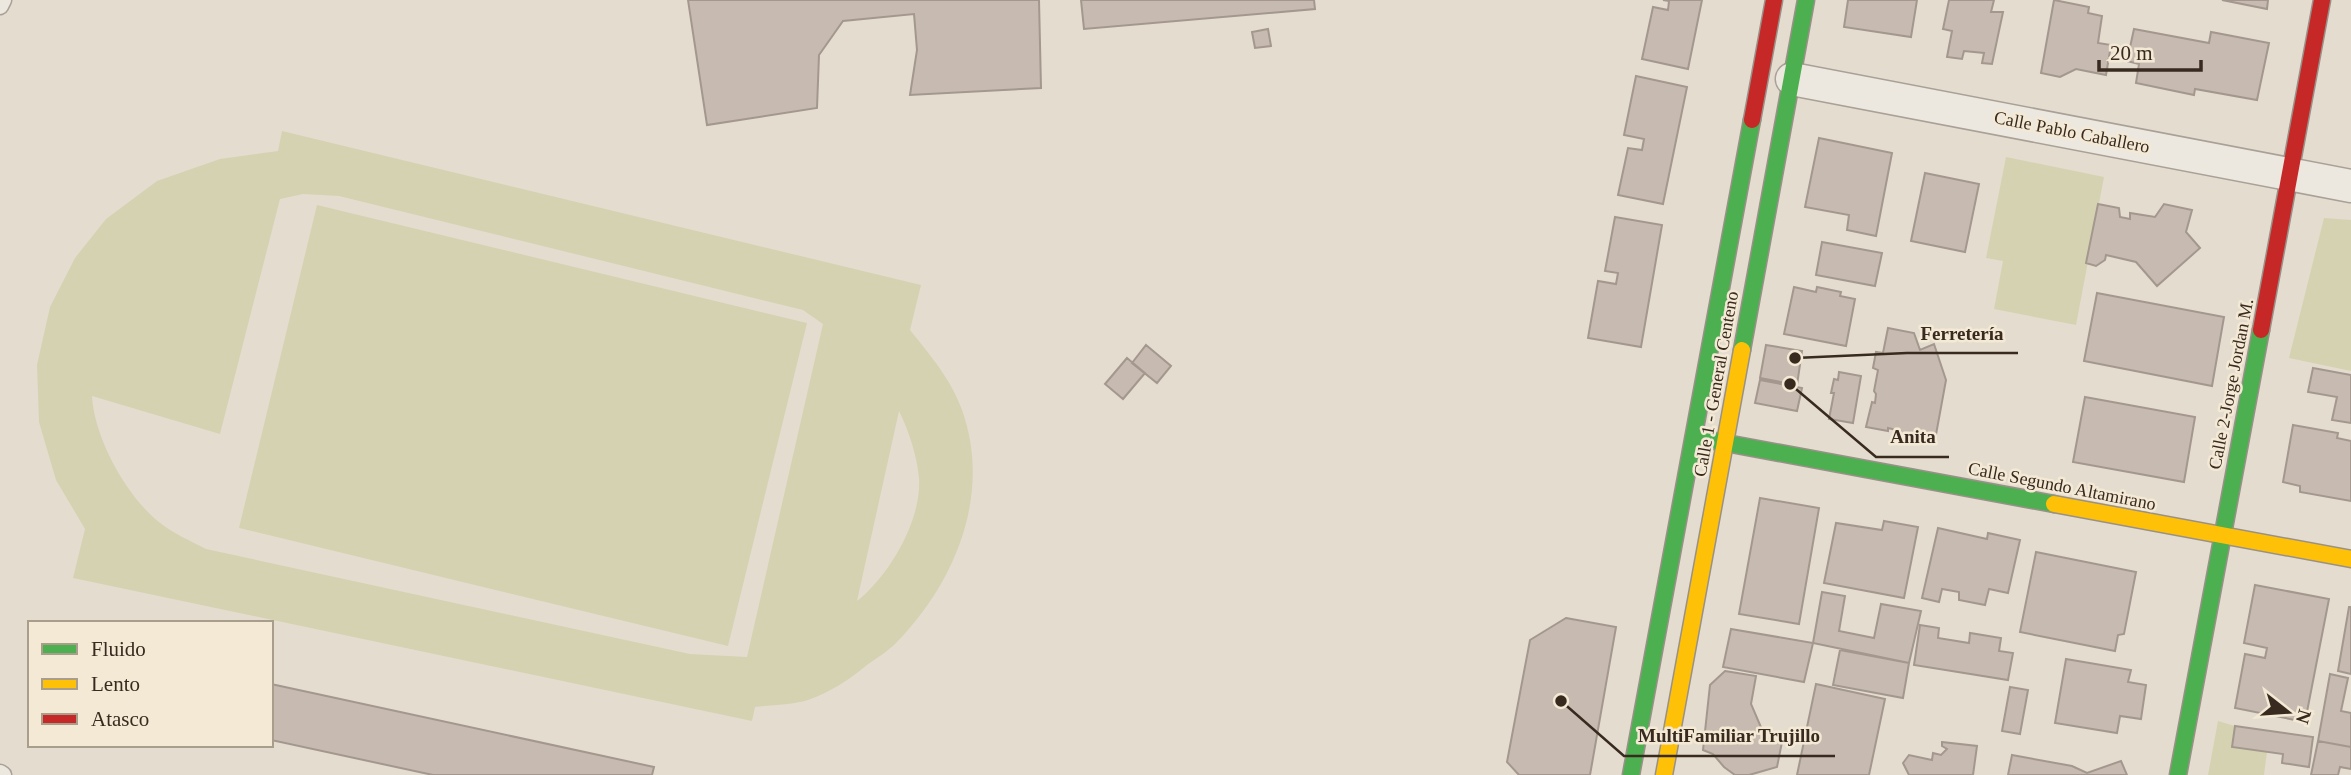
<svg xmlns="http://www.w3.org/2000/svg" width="2351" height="775" font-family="Georgia,serif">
<rect width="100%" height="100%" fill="#e4dccf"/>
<!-- green -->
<path fill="#d5d2b2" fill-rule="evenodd" d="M282 131 921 285 910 330C930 355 951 379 962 410 992 493 956 582 896 643 888 651 877 658 867 665 850 679 829 693 808 700 792 705 772 705 755 707L752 721 73 578 85 529 56 480 39 422 37 365 50 307 75 258 106 219 157 181 220 159 278 151ZM303 194 339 196 803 310 823 324 747 657 690 654 206 549C191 541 172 533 159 522 126 496 94 437 92 396L220 434 280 199ZM899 411C909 431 917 456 919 478 922 520 889 576 857 601Z
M2006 157 2104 177 2076 325 1994 309 2003 261 1986 258Z
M317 205 807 323 728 646 239 528Z
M2324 218 2351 220V371L2289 358Z
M2218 721 2235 726 2232 747 2267 752 2264 775H2208Z"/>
<!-- building -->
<path fill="#c7bab0" stroke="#a4988e" stroke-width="2" d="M688 0H1039L1041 88 910 95 917 50 914 14 843 21 819 55 817 108 707 125Z
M1081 0H1314L1315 9 1084 29Z
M1663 0H1702L1688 69 1642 59 1653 7 1668 10 1669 1Z
M1848 0H1917L1911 37 1844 27Z
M1949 0H1994L1991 12H2003L1992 64 1982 63 1984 53 1964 51 1962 59 1947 57 1952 31 1943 29Z
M2054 0 2089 7 2088 13 2102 16 2098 43 2111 45 2106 75 2076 69 2060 77 2041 73Z
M2222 0H2268L2267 9Z
M1268 29 1271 46 1255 48 1252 32Z
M2134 29 2209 43 2211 32 2269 43 2257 100 2195 89 2194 95 2136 83 2139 64 2127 61Z
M1636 76 1687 87 1663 204 1618 195 1628 148 1642 150 1644 139 1624 135Z
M1819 138 1892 153 1876 236 1847 230 1849 215 1805 207Z
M1925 173 1979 184 1965 252 1911 241Z
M2098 204 2119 208 2120 217 2130 219V213L2155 217 2164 204 2192 210 2186 232 2200 248 2157 286 2136 262 2106 255 2105 260 2096 266 2086 263Z
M1615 217 1662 225 1641 347 1588 338 1598 281 1616 284 1618 273 1605 271Z
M1822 242 1882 253 1875 286 1816 275Z
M1794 287 1816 292 1817 287 1841 292 1840 296 1855 299 1846 346 1784 334Z
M2097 293 2224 317 2212 386 2084 361Z
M1888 328 1914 333 1920 350 1934 344 1946 380 1935 440 1901 434V431L1888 428V431L1866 427 1872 402 1875 403 1876 394 1874 391 1878 370 1873 368 1876 352 1883 353Z
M1146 345 1171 366 1157 383 1132 363Z
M1766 345 1802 351 1797 385 1760 378Z
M1127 358 1145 373 1123 399 1105 384Z
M2313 368 2351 375V423L2332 420 2337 397 2308 392Z
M1839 372 1861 376 1853 423 1829 419 1834 393H1831L1834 379 1838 380Z
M1760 380 1802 388 1797 411 1755 403Z
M2085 397 2195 417 2184 482 2073 462Z
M2293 425 2338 433 2337 438 2351 441V501L2300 492V486L2283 482Z
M1760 498 1819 508 1799 624 1739 614Z
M1884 521 1918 527 1904 598 1824 583 1836 523 1882 530Z
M1938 528 1987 539 1988 533 2020 540 2008 593 1989 589 1985 605 1959 600V592L1942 589 1939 602 1922 598Z
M2036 552 2136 572 2124 634 2118 635 2115 651 2020 632Z
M2255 585 2329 599 2305 722 2235 708 2245 654 2265 658 2267 648 2244 643Z
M1822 592 1845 596 1839 631 1874 638 1881 604 1921 611 1909 663 1813 643Z
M2349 607H2351V674L2338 671Z
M1566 618 1616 627 1590 775H1519L1507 762 1530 640Z
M1920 625 1939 628 1938 638 1969 643 1970 633 2001 638 1999 651 2013 653 2008 680 1914 665Z
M1731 629 1813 643 1804 682 1723 667Z
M1840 650 1909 663 1903 698 1833 685Z
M2066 659 2131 670 2128 682 2146 685 2141 719 2120 716 2117 733 2055 723Z
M1725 671 1756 676 1751 704 1766 739 1782 742 1777 767 1749 775H1735L1724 767 1713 754 1703 750 1710 685Z
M2330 674 2348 678 2341 711 2351 713V747L2318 741Z
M271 684 654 767 652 775H433L271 740Z
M1816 684 1885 699 1869 775H1797Z
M2010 687 2028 690 2020 734 2002 731Z
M2235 726 2313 737 2309 767 2282 763 2283 754 2232 747Z
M2318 741 2351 747V769L2340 767 2338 775H2311Z
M1942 742 1977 746 1973 775H1909L1903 763 1909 755 1932 760 1933 753 1941 755 1947 749 1942 746Z
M2012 755 2072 766 2087 773 2121 761 2127 775H2008Z"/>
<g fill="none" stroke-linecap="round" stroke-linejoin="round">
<!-- lane casing -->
<g stroke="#a9a197" stroke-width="19">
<path id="lane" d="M0 6 3 0
M0 773 3 775"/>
</g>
<!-- street casing -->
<g stroke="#a9a197" stroke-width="35">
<path id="street" d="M1792 79 2351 186"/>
</g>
<!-- fast casing -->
<g stroke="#999188" stroke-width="19">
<path id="fast" d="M1742 350 1806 0
M1699 438 2054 504
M1631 775 1752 120
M2178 775 2261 330"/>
</g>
<!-- slow casing -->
<g stroke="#999188" stroke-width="19">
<path id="slow" d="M2054 504 2351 559
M1664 775 1742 350"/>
</g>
<!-- jam casing -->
<g stroke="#999188" stroke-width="19">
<path id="jam" d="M1752 120 1774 0
M2261 330 2322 0"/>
</g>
<!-- lane -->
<use href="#lane" stroke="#ece8e0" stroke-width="16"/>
<!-- street -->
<use href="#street" stroke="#ece8e0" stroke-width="32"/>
<!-- fast -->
<use href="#fast" stroke="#4caf50" stroke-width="16"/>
<!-- slow -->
<use href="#slow" stroke="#ffc107" stroke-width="16"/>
<!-- jam -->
<use href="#jam" stroke="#c62828" stroke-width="16"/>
</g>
<g text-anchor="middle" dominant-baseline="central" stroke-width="5" stroke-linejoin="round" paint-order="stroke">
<!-- street labels -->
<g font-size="18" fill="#382a1f" stroke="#f4e9d5">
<text transform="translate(2072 132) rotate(11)">Calle Pablo Caballero</text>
<text transform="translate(1716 384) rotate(-80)">Calle 1 - General Centeno</text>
<text transform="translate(2231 384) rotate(-79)">Calle 2-Jorge Jordan M.</text>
<text transform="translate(2062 486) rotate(11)">Calle Segundo Altamirano</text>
</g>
</g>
<!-- callouts -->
<path fill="none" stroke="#382a1f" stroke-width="2.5" d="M1795 358L1907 353H2018M1790 384L1876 457H1949M1561 701L1624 756H1835"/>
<g fill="#382a1f" stroke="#f4e9d5" stroke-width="2.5">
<circle cx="1795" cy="358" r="7"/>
<circle cx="1790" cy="384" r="7"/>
<circle cx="1561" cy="701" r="7"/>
</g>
<g font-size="19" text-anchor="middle" font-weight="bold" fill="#382a1f" stroke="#f4e9d5" stroke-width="5" stroke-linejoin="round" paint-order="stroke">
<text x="1962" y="340">Ferretería</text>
<text x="1913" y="443">Anita</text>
<text x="1729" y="742">MultiFamiliar Trujillo</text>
</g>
<!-- legend -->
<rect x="28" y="621" width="245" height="126" fill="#f4e9d5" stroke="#a99d8c" stroke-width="2"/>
<rect x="42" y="644" width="35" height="10" fill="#4caf50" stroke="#a99d8c" stroke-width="2"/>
<text x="91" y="656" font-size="21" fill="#382a1f">Fluido</text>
<rect x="42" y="679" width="35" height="10" fill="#ffc107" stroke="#a99d8c" stroke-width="2"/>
<text x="91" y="691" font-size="21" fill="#382a1f">Lento</text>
<rect x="42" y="714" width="35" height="10" fill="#c62828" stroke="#a99d8c" stroke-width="2"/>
<text x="91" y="726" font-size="21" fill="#382a1f">Atasco</text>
<!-- north arrow -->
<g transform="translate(2288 712) rotate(107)" stroke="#f4e9d5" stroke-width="5" paint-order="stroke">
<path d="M0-5L12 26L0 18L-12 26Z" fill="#382a1f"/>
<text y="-10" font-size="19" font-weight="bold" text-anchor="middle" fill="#382a1f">N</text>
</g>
<!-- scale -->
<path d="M2099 60v10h102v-10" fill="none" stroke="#382a1f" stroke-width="3.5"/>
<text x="2110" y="60" font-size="21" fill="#382a1f" stroke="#f4e9d5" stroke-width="5" paint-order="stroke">20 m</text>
</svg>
